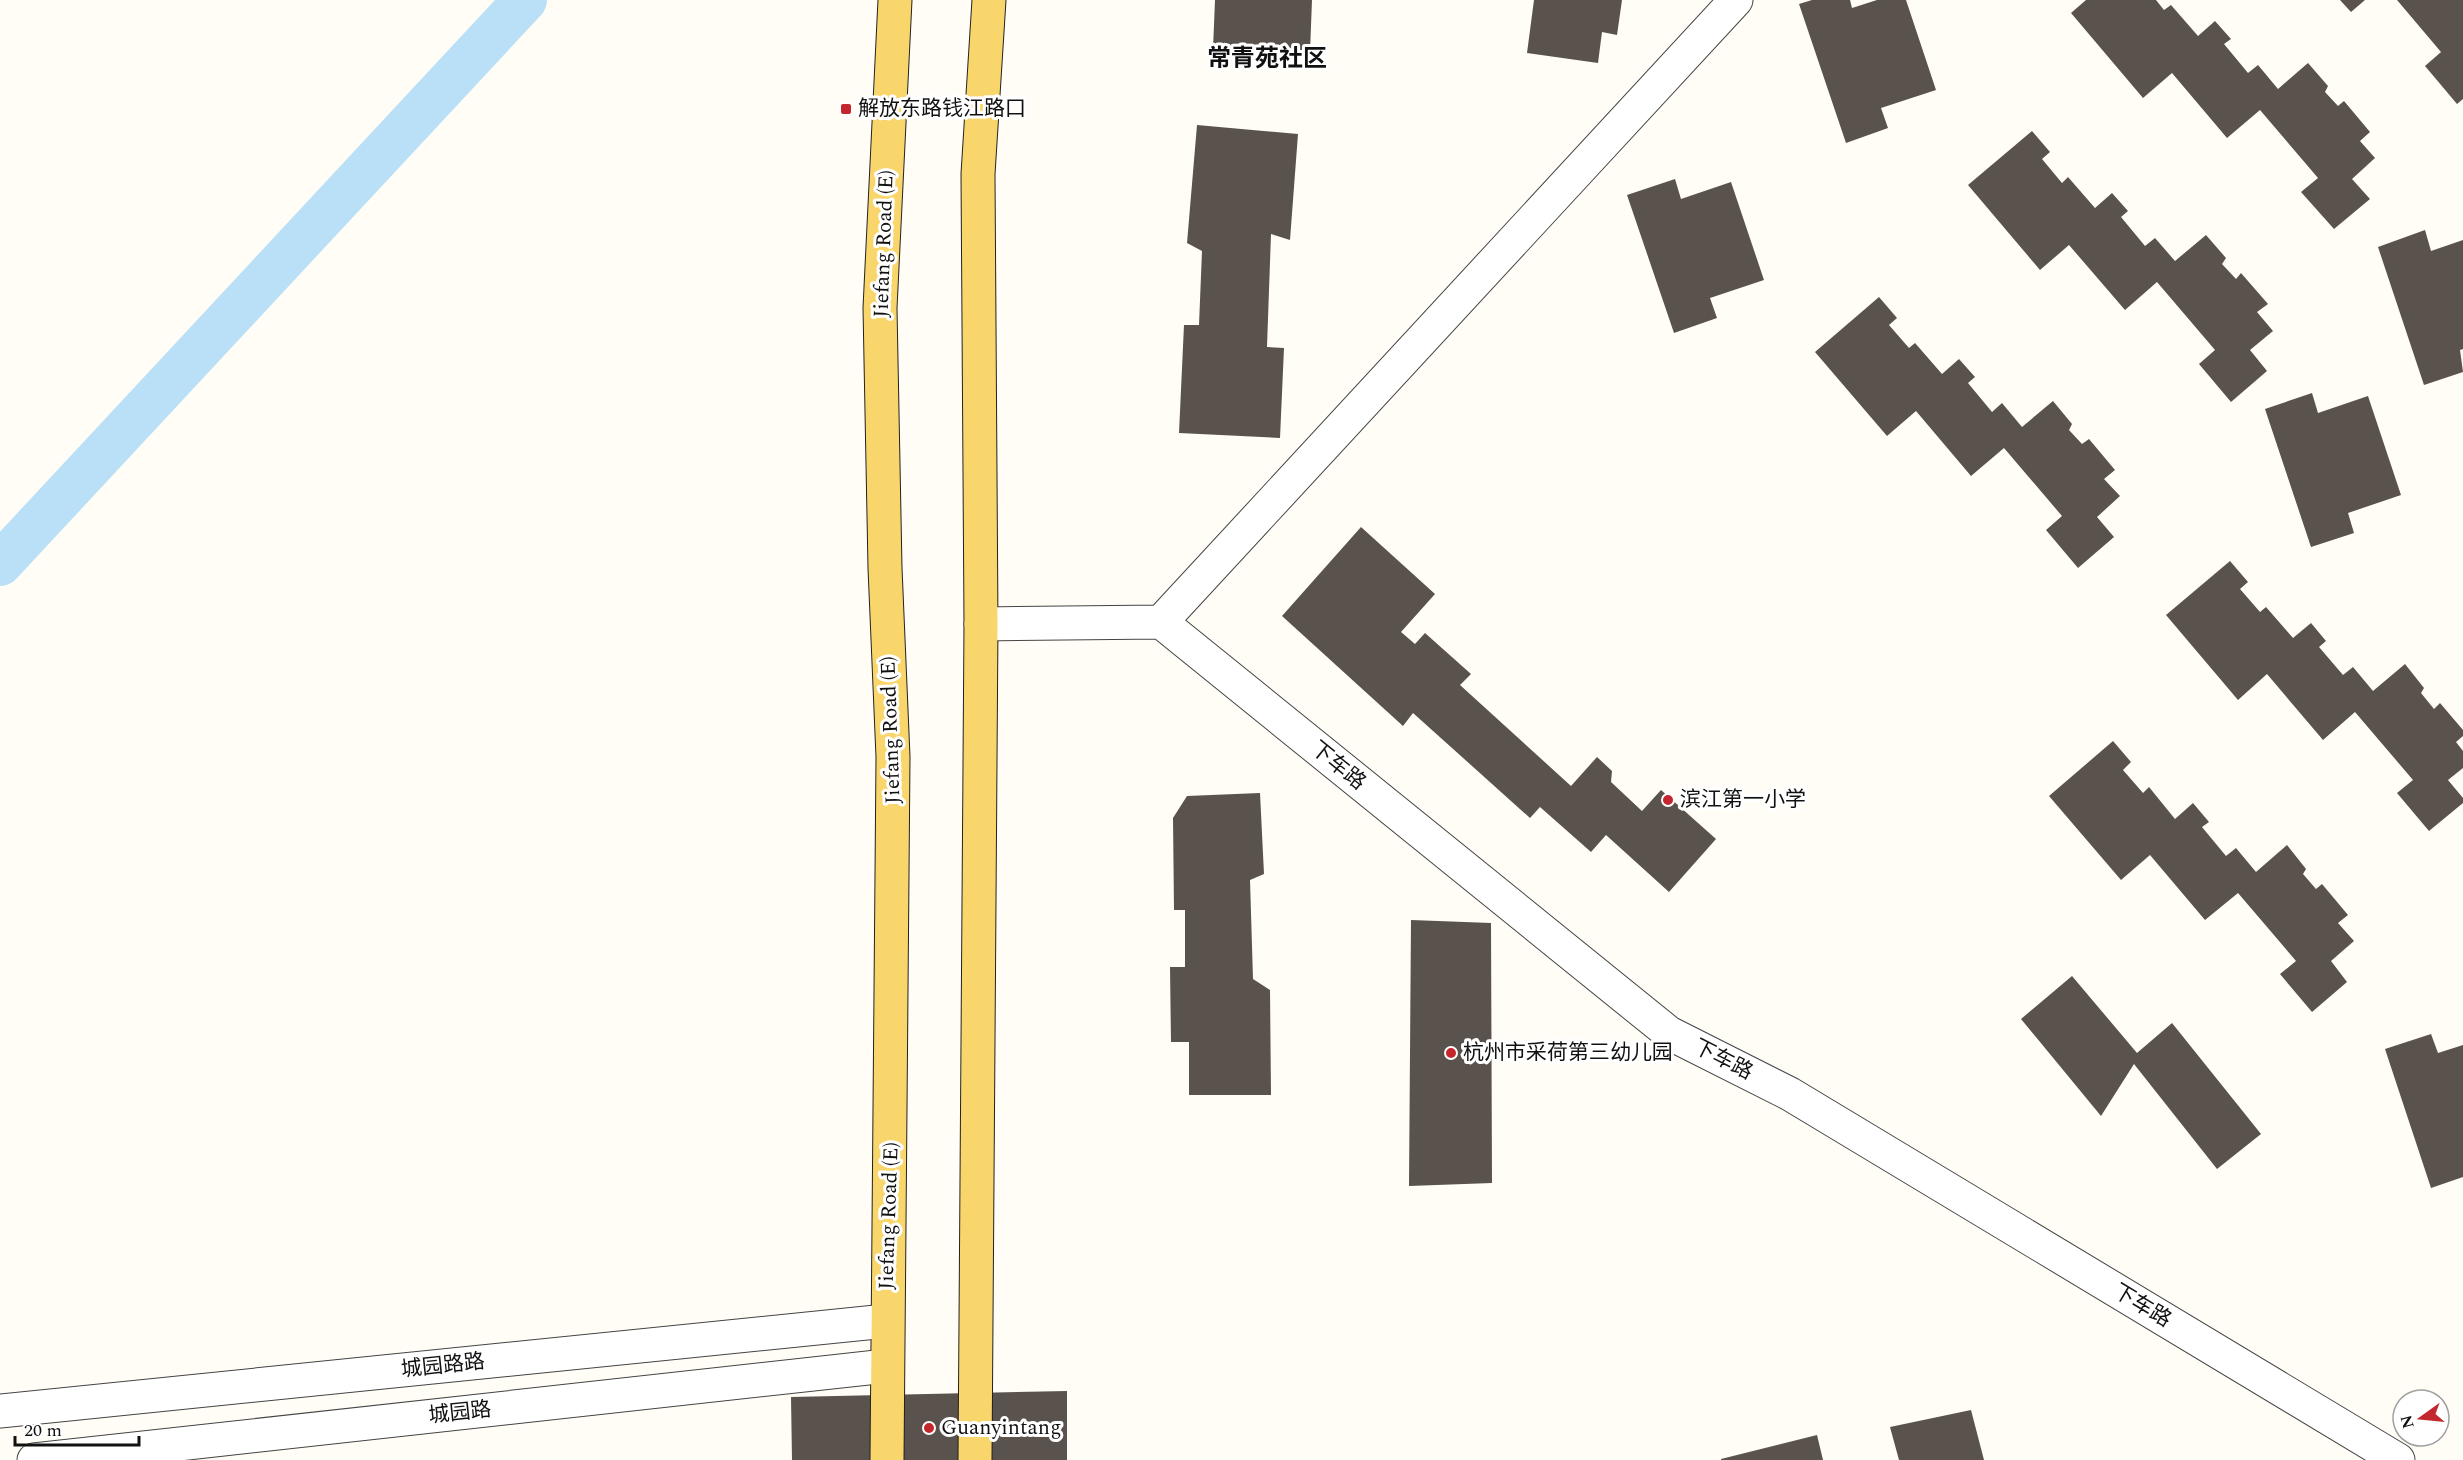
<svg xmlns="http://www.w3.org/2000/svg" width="2463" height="1460" font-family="Spectral,'Noto Sans SC',serif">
<rect width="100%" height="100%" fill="#fffdf5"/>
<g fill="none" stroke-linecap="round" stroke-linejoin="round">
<!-- canal -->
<path stroke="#b9e0f7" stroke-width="44" d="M0 564 525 0"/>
</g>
<!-- building -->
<path fill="#5a524d" d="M1215 0H1312L1310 52 1213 49Z
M1534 0H1622L1617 35 1602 32 1598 63 1527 53Z
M1812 0H1850L1852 8 1877 0H1906L1936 90 1881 108 1888 128 1846 143 1799 4Z
M2086 0H2156L2164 10 2171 5 2198 36 2215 21 2231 39 2224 44 2248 73 2258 65 2278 89 2308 63 2328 86 2325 92 2338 106 2344 101 2370 132 2360 141 2375 158 2352 179 2370 199 2334 229 2301 192 2318 178 2260 110 2227 138 2172 73 2143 98 2071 13Z
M2340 0H2365L2351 12Z
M2397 0H2463V99L2457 104 2425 66 2441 52Z
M1197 125 1298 134 1290 240 1271 234 1267 347 1284 348 1280 438 1179 433 1184 325H1199L1202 251 1187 243Z
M2032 131 2050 152 2042 159 2062 183 2068 177 2095 208 2112 193 2128 211 2121 217 2145 246 2155 238 2175 261 2206 235 2226 258 2222 264 2236 279 2241 273 2268 304 2257 312 2273 331 2250 350 2267 371 2231 402 2199 364 2215 350 2157 282 2125 310 2069 245 2040 270 1968 185Z
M1675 179 1681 199 1731 182 1764 280 1710 298 1717 318 1674 333 1627 195Z
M2425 230 2431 251 2463 240V349L2460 350 2463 372 2424 385 2378 247Z
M1879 297 1897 318 1889 325 1909 348 1915 343 1942 374 1959 359 1975 377 1968 383 1992 412 2002 403 2022 427 2053 401 2072 424 2069 430 2082 444 2089 439 2115 470 2104 479 2120 496 2097 517 2114 537 2078 568 2046 530 2062 516 2004 448 1971 476 1916 411 1887 436 1815 352Z
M2312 393 2318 413 2368 396 2401 495 2348 513 2354 533 2311 547 2265 409Z
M1361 527 1435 594 1401 632 1415 644 1425 633 1471 674 1460 685 1571 786 1597 757 1612 771 1611 782 1642 811 1661 790 1716 839 1669 892 1606 835 1591 852 1540 807 1530 818 1413 713 1403 726 1282 616Z
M2230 561 2248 582 2240 589 2260 612 2266 607 2293 638 2311 623 2326 641 2319 647 2343 675 2353 667 2373 691 2405 664 2424 688 2421 693 2434 709 2440 703 2463 730V736L2456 742 2463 751V768L2448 780 2463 798V803L2429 831 2397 793 2413 780 2355 712 2323 740 2267 674 2238 700 2166 615Z
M2113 741 2131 762 2123 770 2143 793 2149 787 2175 819 2193 803 2209 822 2202 827 2226 856 2236 848 2256 872 2287 845 2306 869 2303 874 2316 889 2322 884 2348 915 2338 923 2354 941 2331 961 2347 982 2312 1012 2280 974 2296 961 2238 893 2205 920 2150 855 2121 880 2049 796Z
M1260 793 1264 874 1250 880 1253 979 1270 990 1271 1095H1189V1042H1171L1170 967H1185V910H1174L1173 818 1187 796Z
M1411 920 1491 923 1492 1183 1409 1186Z
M2072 976 2137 1053 2172 1023 2261 1134 2217 1169 2134 1064 2101 1116 2021 1019Z
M2431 1034 2438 1053 2463 1045V1177L2431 1188 2385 1049Z
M1067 1391V1460H792L791 1397Z
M1971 1410 1984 1460H1899L1890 1427Z
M1817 1435 1823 1460H1721V1459Z"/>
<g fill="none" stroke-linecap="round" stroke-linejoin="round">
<!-- minor casing -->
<g stroke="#444" stroke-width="35">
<path id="minor" d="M1161 622 1736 0
M981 624 1161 622 1669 1033 1790 1094 2398 1460
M0 1411 886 1321
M34 1460 886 1366"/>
</g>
<!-- major casing -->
<g stroke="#222" stroke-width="35">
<path id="major" d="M887 1460 893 757 885 568 880 308 895 0
M975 1460 981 624 978 174 989 0"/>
</g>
<!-- minor -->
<use href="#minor" stroke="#fff" stroke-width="33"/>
<!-- major -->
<use href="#major" stroke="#f9d66b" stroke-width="33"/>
</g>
<!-- markers -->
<g fill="#c4262e" stroke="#fff" stroke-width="2">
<rect x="840" y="103" width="12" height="12" rx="3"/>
<circle cx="1668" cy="800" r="6"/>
<circle cx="1451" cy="1053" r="6"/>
<circle cx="929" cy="1428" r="6"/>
</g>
<g text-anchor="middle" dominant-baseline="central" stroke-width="6" stroke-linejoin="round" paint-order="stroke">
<!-- poi labels -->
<g font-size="21" fill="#111" stroke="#fff" text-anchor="start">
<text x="858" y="109">解放东路钱江路口</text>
<text x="1680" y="800">滨江第一小学</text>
<text x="1463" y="1053">杭州市采荷第三幼儿园</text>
<text x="941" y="1428">Guanyintang</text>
</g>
<!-- street labels -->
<g font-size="21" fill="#111" stroke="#fff">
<text transform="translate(884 244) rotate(-88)">Jiefang Road (E)</text>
<text transform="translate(891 730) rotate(-92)">Jiefang Road (E)</text>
<text transform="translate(1338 766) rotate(39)">下车路</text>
<text transform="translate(1723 1060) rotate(27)">下车路</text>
<text transform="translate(889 1216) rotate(-88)">Jiefang Road (E)</text>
<text transform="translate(2142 1306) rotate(31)">下车路</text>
<text transform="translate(443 1366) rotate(-6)">城园路路</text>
<text transform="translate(460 1413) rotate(-6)">城园路</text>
</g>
<!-- quarter labels -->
<g font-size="24" font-weight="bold" fill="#111" stroke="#fff">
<text x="1267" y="59">常青苑社区</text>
</g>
</g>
<!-- north arrow -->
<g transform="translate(2421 1418) rotate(255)"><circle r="28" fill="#ffffff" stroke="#a0a0a0" stroke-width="1.5"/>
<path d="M0-4.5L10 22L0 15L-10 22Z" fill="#c4262e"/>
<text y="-9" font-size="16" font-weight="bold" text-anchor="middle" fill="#111111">N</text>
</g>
<!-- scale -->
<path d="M15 1436v9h124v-9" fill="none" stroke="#111111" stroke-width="3"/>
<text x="24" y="1436" font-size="18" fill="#111111" stroke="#ffffff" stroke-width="4.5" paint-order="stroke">20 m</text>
</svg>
